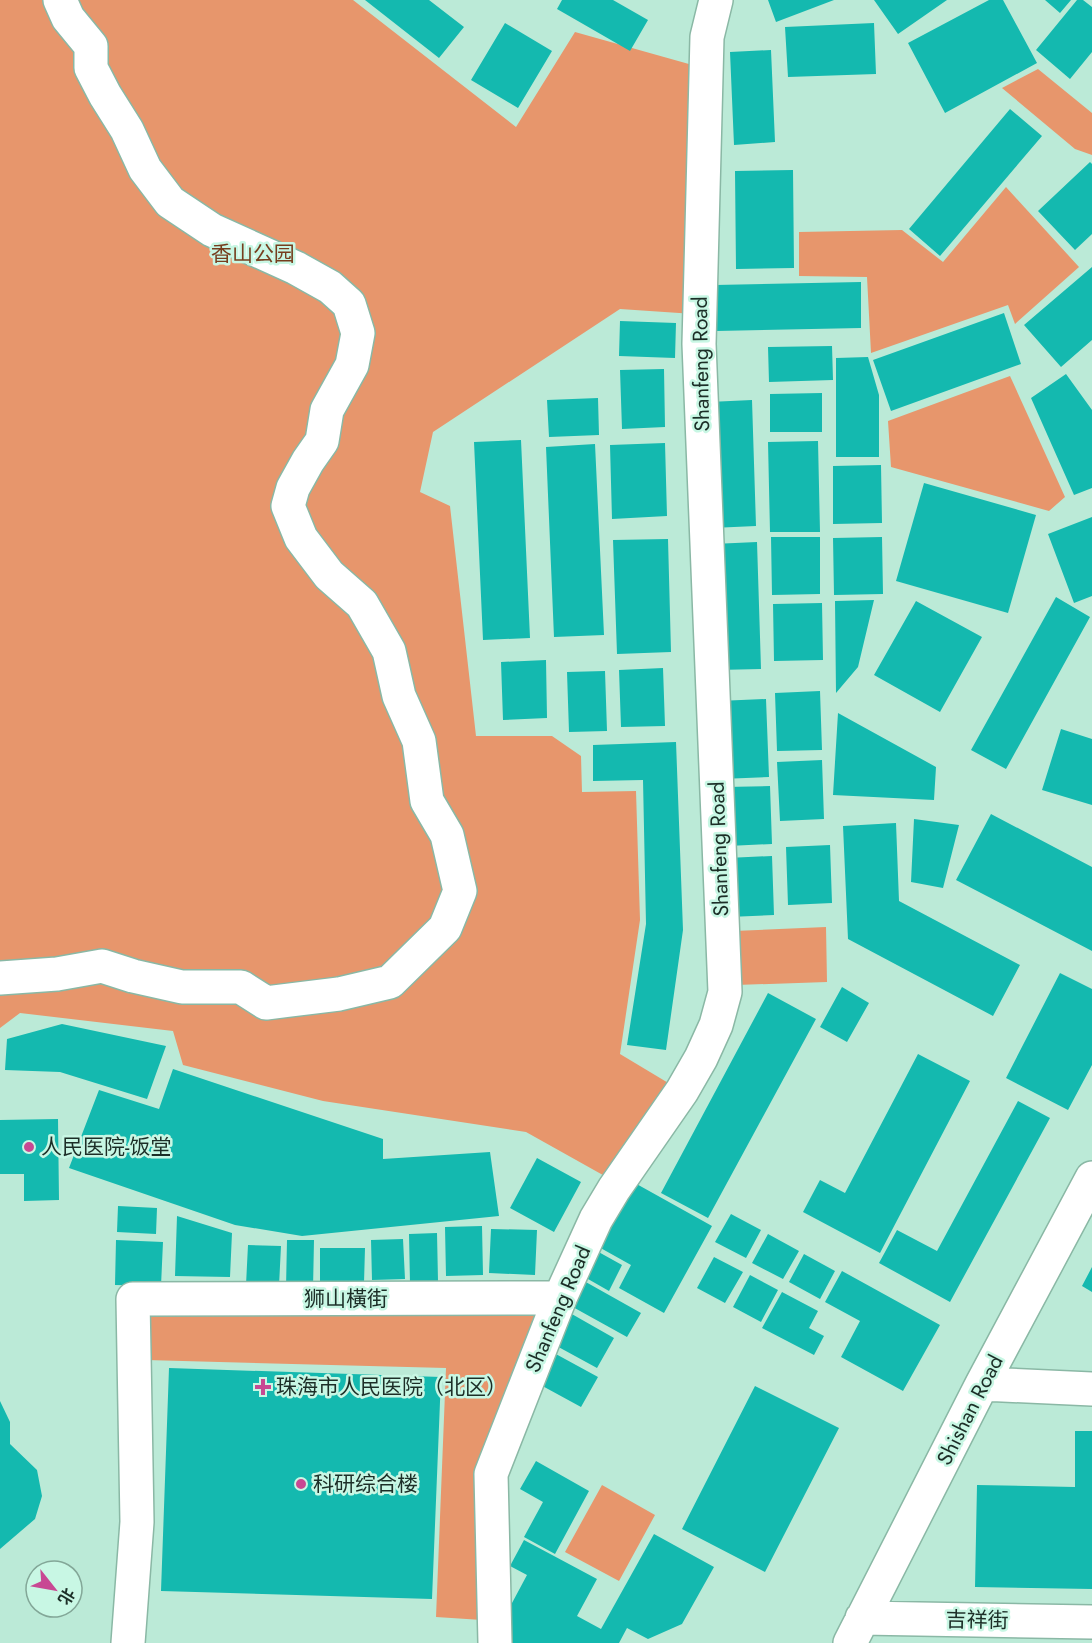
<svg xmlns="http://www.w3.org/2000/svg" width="1092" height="1643" font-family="Jost,'Noto Sans SC',sans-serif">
<rect width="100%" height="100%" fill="#bbead7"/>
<!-- green -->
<path fill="#e7966c" d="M0 0H353L516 127 575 32 696 66 694 314 620 309 433 432 420 492 450 506 476 736H552L581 756 582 792 636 791 640 920 620 1054 670 1084 610 1179 526 1132 323 1101 183 1065 173 1031 20 1013 0 1028Z
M1038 69 1092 113V155L1075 149 1002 88Z
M1006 187 1079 267 1015 324 1008 305 871 353 867 277 799 276V232L902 230 943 262Z
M1010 376 1065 497 1049 511 891 467 888 421Z
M826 927 827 982 736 985 734 931Z
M148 1312 537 1313 482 1620 436 1617 446 1368 146 1360Z
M602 1485 655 1515 619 1581 565 1552Z"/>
<!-- building -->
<path fill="#14b9af" d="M365 0H429L464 27 439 58Z
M562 0H613L648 20 630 51 557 9Z
M768 0H834L776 22Z
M874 0H947L898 34Z
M989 0H1003L1037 63 945 113 908 43Z
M1045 0H1071L1060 13Z
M1077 0H1083L1092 7V52L1070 79 1036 50Z
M505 23 552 51 518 108 471 80Z
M874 23 876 74 788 77 785 27Z
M771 50 775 142 734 145 730 52Z
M1010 109 1042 136 940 256 909 229Z
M1090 162 1092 164V234L1075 250 1038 211Z
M793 170 794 268 736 269 735 171Z
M1092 267V340L1061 367 1024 325Z
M861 282V328L716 331 715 285Z
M1004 313 1021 364 891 411 873 360Z
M620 321 676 323 675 358 619 356Z
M832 346 833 380 769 382 768 347Z
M868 357 879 395V457H836V358Z
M664 369 665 427 622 429 620 370Z
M1066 374 1092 410V488L1074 495 1031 398Z
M822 393V432H770V394Z
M598 398 599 435 549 437 547 400Z
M752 400 756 526 712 528 709 402Z
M521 440 530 638 483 640 474 442Z
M818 441 820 532H770L768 442Z
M665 443 667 516 612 519 610 445Z
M595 444 604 635 554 637 546 447Z
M881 465 882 523 833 524V466Z
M924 483 1036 515 1008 613 896 581Z
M1092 517V596L1074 603 1048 534Z
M771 537H820V594L772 595Z
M882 537 883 594 834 595 833 538Z
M668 539 671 652 617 654 613 540Z
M757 542 761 669 717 670 713 544Z
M1056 597 1090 617 1006 769 971 750Z
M874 600 858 667 836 693 835 601Z
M916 601 982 637 940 712 874 675Z
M822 603 823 660 774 661 773 604Z
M546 660 547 718 503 720 501 662Z
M663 668 665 726 621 727 619 670Z
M605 671 607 731 569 732 567 672Z
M820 691 822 750 777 751 775 693Z
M766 699 769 777 721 779 718 701Z
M838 713 936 767 934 800 833 795Z
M1061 729 1092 739V805L1042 790Z
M676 742 683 930 666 1050 627 1045 646 924 643 780 593 781V745Z
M822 760 824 819 780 821 777 762Z
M770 786 772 844 728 846 725 787Z
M991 814 1092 867V951L956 880Z
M914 819 959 825 943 888 911 882Z
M896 823 899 901 1020 965 993 1016 848 939 843 826Z
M830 845 832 903 788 905 786 847Z
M772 856 774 915 729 917 727 858Z
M1060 973 1092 989V1065L1068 1110 1006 1078Z
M842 987 869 1003 847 1042 820 1027Z
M768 993 816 1019 708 1218 661 1193Z
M62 1024 166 1046 147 1099 60 1072 5 1070 7 1039Z
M918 1054 970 1081 880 1253 803 1212 820 1180 845 1193Z
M173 1069 383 1139V1159L490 1152 499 1216 302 1236 235 1225 69 1168 99 1090 159 1109Z
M1018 1101 1050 1118 950 1302 879 1263 897 1230 937 1251Z
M58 1119 59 1200 24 1201V1174H0V1120Z
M537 1158 581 1182 554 1232 510 1208Z
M633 1182 712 1226 664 1313 619 1288 631 1265 597 1246Z
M118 1206 157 1208 156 1234 117 1232Z
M731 1214 761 1230 746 1258 715 1242Z
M177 1216 232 1233 230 1277 175 1276Z
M482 1226 483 1275 446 1276 445 1227Z
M491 1229 537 1230 535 1275 489 1273Z
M437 1233 438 1281 410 1283 409 1234Z
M768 1234 799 1251 783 1279 752 1263Z
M403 1239 405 1279 372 1280 371 1240Z
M116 1240 163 1242 161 1286 115 1285Z
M287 1240H314L313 1289 286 1288Z
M248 1245 281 1246 279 1286 246 1285Z
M320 1248H365L364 1283H320Z
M595 1250 622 1265 609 1291 581 1275Z
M804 1254 835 1271 820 1299 789 1282Z
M714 1257 743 1272 725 1303 697 1288Z
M1092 1267V1292L1082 1286Z
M842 1271 940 1325 903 1391 841 1357 860 1321 825 1302Z
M750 1275 778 1290 761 1322 733 1307Z
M584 1281 641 1313 627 1337 571 1306Z
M782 1292 818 1311 809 1328 824 1336 814 1355 762 1328Z
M570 1313 614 1338 597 1368 553 1344Z
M554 1353 598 1377 581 1407 537 1383Z
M169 1368 441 1377 432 1599 161 1591Z
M755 1386 839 1428 765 1572 682 1529Z
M0 1401 10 1422V1444L37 1470 42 1496 35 1519 0 1549Z
M1075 1431H1092V1589L975 1587 977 1485 1075 1487Z
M536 1461 589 1491 555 1554 524 1537 543 1502 520 1489Z
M654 1534 714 1567 682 1624 648 1639 627 1628 619 1643H506L505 1616 527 1575 510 1566 524 1540 597 1579 577 1616 601 1629Z"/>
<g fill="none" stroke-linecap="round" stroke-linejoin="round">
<!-- minor casing -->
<g stroke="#8ab8a5" stroke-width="36">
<path id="minor" d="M0 978 57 974 102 966 133 976 182 987H241L266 1003 339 994 390 982 445 928 460 891 447 835 427 801 419 741 399 696 389 651 362 604 329 575 301 538 288 506 293 488 308 461 322 441 327 410 352 365 358 333 349 304 330 287 296 268 212 230 170 202 145 169 127 130 105 95 91 68V46L68 18 60 0
M982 1384 1092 1389
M862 1618 1092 1622
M128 1643 137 1522 133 1299 560 1298
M495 1643 491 1474 560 1298 596 1219 614 1189 682 1091 701 1058 716 1025 725 992 699 344 707 37 716 0
M850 1643 982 1384 1092 1178"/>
</g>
<!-- minor -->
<use href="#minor" stroke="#fff" stroke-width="33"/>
</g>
<!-- markers -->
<g fill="#c84893" stroke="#c8f7e4" stroke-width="2">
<circle cx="29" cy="1147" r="6"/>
<path d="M260 1378h6v6h6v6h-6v6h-6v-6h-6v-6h6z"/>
<circle cx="301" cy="1484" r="6"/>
</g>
<g text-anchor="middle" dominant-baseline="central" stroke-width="5" stroke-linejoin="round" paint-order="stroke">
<!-- park labels -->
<g font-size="21" fill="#763e1e" stroke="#c8f7e4">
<text x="253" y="254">香山公园</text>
</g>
<!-- street labels -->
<g font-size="21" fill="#1c2e27" stroke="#c8f7e4">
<text transform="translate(701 364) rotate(-91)">Shanfeng Road</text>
<text transform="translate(719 849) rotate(-92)">Shanfeng Road</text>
<text x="346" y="1299">狮山橫街</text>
<text transform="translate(558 1309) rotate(-67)">Shanfeng Road</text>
<text transform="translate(970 1410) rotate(-63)">Shishan Road</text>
<text transform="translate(977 1620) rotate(1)">吉祥街</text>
</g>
<!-- poi labels -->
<g font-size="21" fill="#1c2e27" stroke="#c8f7e4" text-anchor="start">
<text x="41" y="1147">人民医院-饭堂</text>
<text x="276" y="1387">珠海市人民医院（北区）</text>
<text x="313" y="1484">科研综合楼</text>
</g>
</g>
<!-- north arrow -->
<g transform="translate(54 1589) rotate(121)"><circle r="28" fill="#c8f7e4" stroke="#83a798" stroke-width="1.5"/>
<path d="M0-4.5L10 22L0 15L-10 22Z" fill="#c84893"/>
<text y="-9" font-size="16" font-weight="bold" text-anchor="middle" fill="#1c2e27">北</text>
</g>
</svg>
